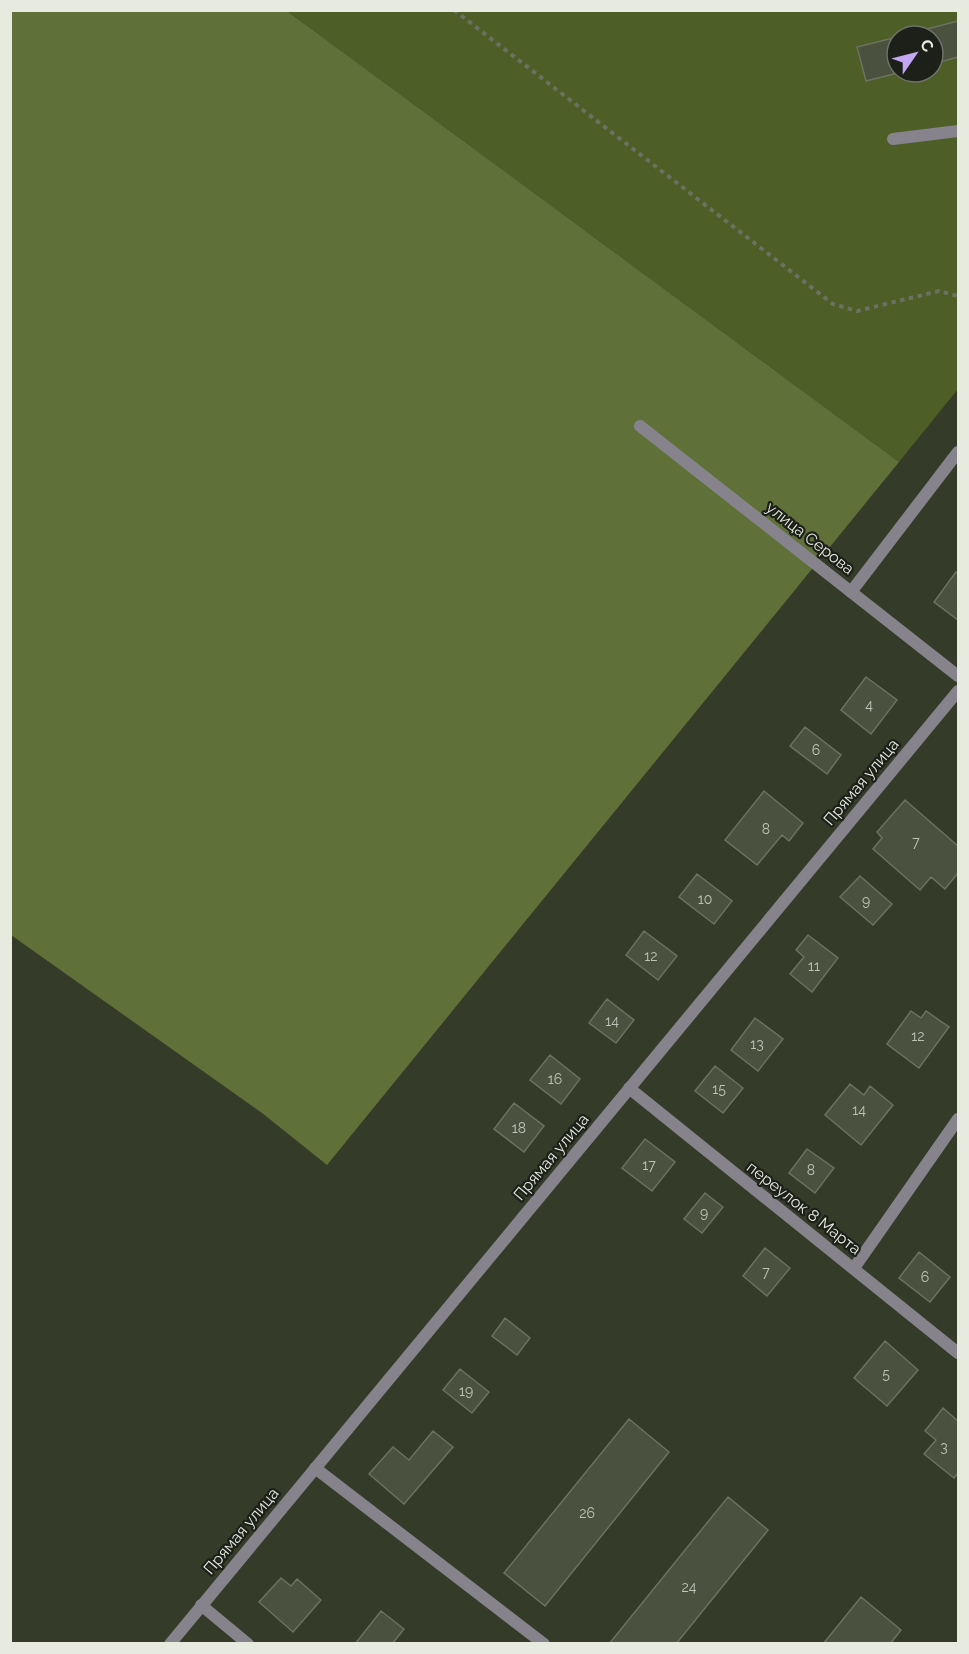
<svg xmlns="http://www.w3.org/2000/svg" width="969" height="1654" font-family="Raleway,sans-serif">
<rect width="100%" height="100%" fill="#343b29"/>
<!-- green -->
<path fill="#4d5e27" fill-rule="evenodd" d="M287 11H958V389L899 462ZM897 36H933V72H897Z"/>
<!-- forest -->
<path fill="#5f7138" d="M11 11H287L899 462 327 1165 262 1113 11 935Z"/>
<!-- building -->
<path fill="#4a513f" stroke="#6b725f" stroke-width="1.5" d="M958 21V57L933 64V36H900Z
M897 37V72H902L866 81 857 47Z
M956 572 958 574V620L934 602Z
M866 677 897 700 871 734 841 710Z
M805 727 841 755 827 774 790 746Z
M764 791 803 823 789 841 782 835 757 865 725 840Z
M905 800 958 846V873L945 889 931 877 920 890 873 849 882 838 877 832Z
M697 874 732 901 714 924 679 897Z
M860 876 892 904 873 925 840 897Z
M644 931 677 956 658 980 626 955Z
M808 935 838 958 812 992 790 974 804 957 796 950Z
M607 999 634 1020 616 1043 589 1023Z
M911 1011 921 1018 926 1011 949 1027 919 1068 887 1044Z
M755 1018 783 1039 758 1071 731 1050Z
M550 1055 580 1079 561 1104 530 1080Z
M715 1066 743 1088 723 1113 695 1091Z
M850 1084 864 1095 870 1086 893 1105 861 1145 825 1115Z
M514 1103 544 1126 524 1152 494 1129Z
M645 1139 675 1162 652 1191 622 1168Z
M807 1149 834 1168 815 1193 789 1173Z
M705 1193 723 1207 702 1233 684 1219Z
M765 1248 790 1268 767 1296 743 1276Z
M919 1252 950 1277 930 1302 899 1278Z
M505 1318 530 1338 517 1355 492 1336Z
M885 1341 918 1370 887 1406 854 1378Z
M460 1369 489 1392 472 1413 443 1390Z
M943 1408 958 1421V1473L954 1478 924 1454 936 1440 925 1431Z
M629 1419 669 1452 545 1606 504 1573Z
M433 1431 453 1447 404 1504 369 1474 393 1447 409 1460Z
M728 1497 768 1530 676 1644H609Z
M281 1578 291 1586 297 1579 321 1600 293 1632 259 1602Z
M861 1597 901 1630 890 1644H823Z
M381 1611 404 1629 392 1644H355Z"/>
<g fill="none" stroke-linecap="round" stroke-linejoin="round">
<!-- path -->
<path stroke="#6b7161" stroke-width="4" stroke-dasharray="4.5 4.5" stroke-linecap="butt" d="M454 10 833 304 857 311 939 291 958 296"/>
<!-- lane -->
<path stroke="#86838c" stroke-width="12" d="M893 139 958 131
M851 592 958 452"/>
<!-- street -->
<path stroke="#86838c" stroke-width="12" d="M640 426 958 676
M629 1088 958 1353
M854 1268 958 1119
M315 1468 544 1644
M201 1605 248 1644
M170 1644 958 691"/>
</g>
<g text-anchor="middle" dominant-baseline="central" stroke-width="4.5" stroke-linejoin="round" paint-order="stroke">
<!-- number labels -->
<g font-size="14" fill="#bfc4b7">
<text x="869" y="705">4</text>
<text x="816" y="750">6</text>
<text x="766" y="829">8</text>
<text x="916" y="842">7</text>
<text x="705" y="899">10</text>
<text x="866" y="901">9</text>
<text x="651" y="956">12</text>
<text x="814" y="966">11</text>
<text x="612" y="1021">14</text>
<text x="918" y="1036">12</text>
<text x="757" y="1044">13</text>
<text x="555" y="1079">16</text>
<text x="719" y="1089">15</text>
<text x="859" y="1110">14</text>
<text x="519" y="1128">18</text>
<text x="649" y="1165">17</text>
<text x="811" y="1170">8</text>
<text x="704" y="1213">9</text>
<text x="766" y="1272">7</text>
<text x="925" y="1277">6</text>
<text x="886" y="1374">5</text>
<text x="466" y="1391">19</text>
<text x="944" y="1447">3</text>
<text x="587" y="1513">26</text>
<text x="689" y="1587">24</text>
</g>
<!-- street labels -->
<g font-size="16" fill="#e6eadf" stroke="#1d2019">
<text transform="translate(810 538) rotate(38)">улица Серова</text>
<text transform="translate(861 782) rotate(-50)">Прямая улица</text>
<text transform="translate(551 1157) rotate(-50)">Прямая улица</text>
<text transform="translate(804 1208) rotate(38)">переулок 8 Марта</text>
<text transform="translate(241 1531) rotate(-50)">Прямая улица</text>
</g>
</g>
<!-- border -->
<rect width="969" height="1654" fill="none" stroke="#e6eadf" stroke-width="24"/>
<!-- north arrow -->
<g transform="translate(915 54) rotate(55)"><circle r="28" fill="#1d2019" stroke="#6d7168" stroke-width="1.5"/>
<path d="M0-4.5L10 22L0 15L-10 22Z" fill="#c3a7f2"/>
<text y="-9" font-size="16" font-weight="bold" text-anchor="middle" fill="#e6eadf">С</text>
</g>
</svg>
